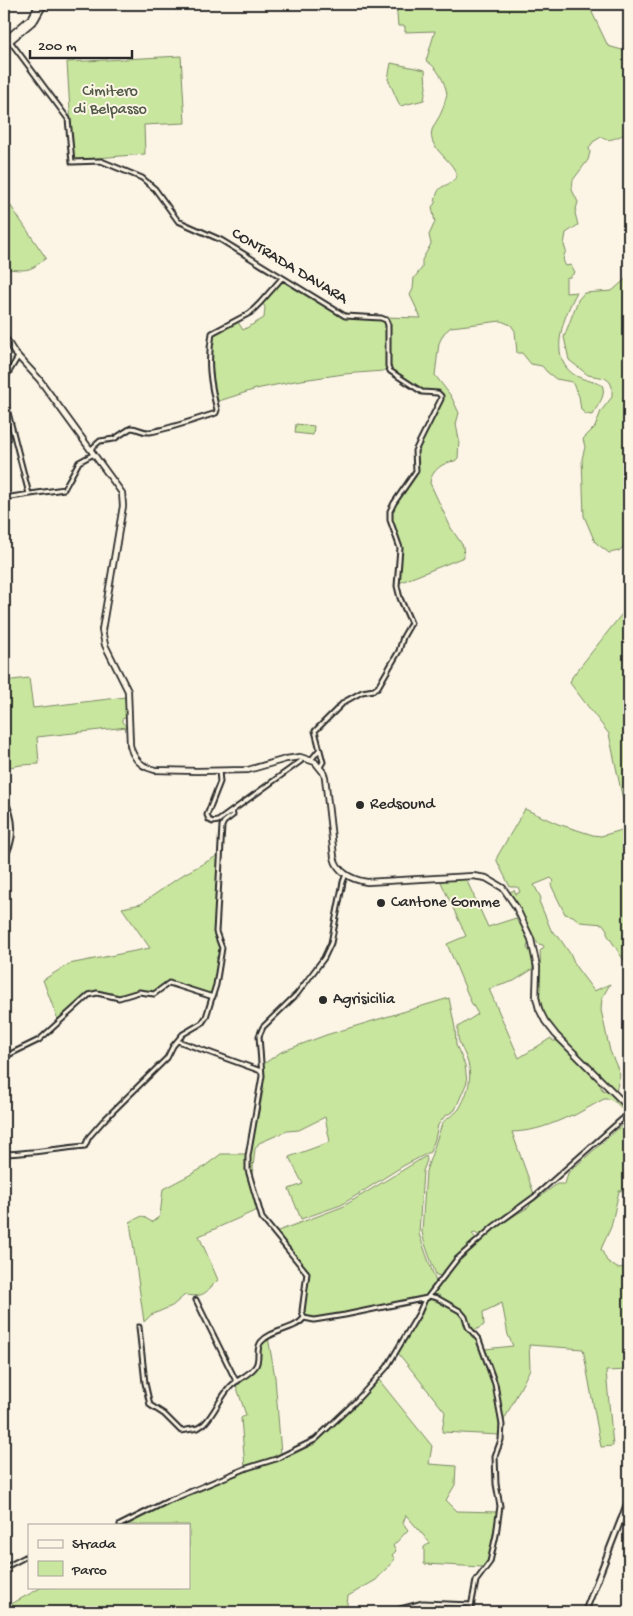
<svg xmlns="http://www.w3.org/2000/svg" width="633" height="1616" font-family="'Gochi Hand',sans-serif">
<rect width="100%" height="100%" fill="#fcf5e5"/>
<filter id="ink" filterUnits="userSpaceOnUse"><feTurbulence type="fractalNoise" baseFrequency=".02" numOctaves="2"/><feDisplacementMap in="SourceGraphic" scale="10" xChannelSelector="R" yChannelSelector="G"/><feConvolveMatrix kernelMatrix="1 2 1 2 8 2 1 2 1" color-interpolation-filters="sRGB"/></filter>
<g filter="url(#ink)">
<!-- green -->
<path fill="#c8e69e" stroke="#7a8864" d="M396 4H588L608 46 629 52V133C619 135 610 144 601 137L593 142 589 148 590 152 588 160 573 180 572 190 578 202 575 213 578 225 566 233 564 245 566 251C563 257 562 260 566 266L571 265 575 272 570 277 566 278V293L577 292C565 314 547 355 573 374 582 380 593 381 602 385 607 396 597 406 592 415L586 414 581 410 579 396 572 382 556 379 547 372 542 366 531 364 522 353H517L515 331 511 325 501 321 451 327 444 333 439 343 435 375 451 396 459 413 456 424 459 440 458 458 455 461C443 462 431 471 430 483L451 528 463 546 464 557 399 583 401 548 392 520 391 511 416 475 417 468 416 451 427 432 431 419 442 402 443 396 441 394 422 391 391 371 389 365 388 320 385 317 421 318 410 295 413 289 414 278 422 268V260L431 244 429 235 435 222 432 207 435 203C438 180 446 191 457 176 453 159 427 149 432 130 434 124 439 118 441 113 444 107 445 100 447 94 445 82 437 66 426 61L435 31 405 32V26H398Z
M181 56 185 123 144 125 145 154 73 160 67 62Z
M391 63 425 70 426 88 424 100 400 106 388 79Z
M4 196 46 258C28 273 27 270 4 269Z
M629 276V541L619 551 609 553 595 542 584 516 582 459 585 447 583 439 595 427 601 411 612 397V387L610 382 605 378 588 375 569 360 564 337 578 300 584 293 612 291Z
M282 280 344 317 384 320 386 325 387 369 383 371 344 374 295 381 256 389 216 402 209 366 213 335 238 322 243 330 264 318 265 307 263 304Z
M296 424 314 426 313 435 295 433Z
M629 605V828L609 734 570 683 572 677Z
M29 678 33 708 126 697 127 717 122 719V722L127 727 37 737 39 764 21 765 4 768V681Z
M525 809 558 824 593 835 601 836 629 828V965L623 959 607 934V930L603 924 580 922 573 916 565 914 551 885 554 881 551 878 534 885 541 898 539 901 551 930 558 936 571 955 576 967 594 991 610 984 602 998 601 1010 610 1051 620 1074 616 1092C594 1069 546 1031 540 1001 536 984 542 968 540 951L544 947 543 945 538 944 510 892 514 890 516 894 520 892 518 887H510L497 861V857Z
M217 856 218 858 214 929C215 940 221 946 219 957H216L219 963 211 994 169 982 153 992 138 990 118 997 97 991 88 994 58 1020 43 980 69 964 150 948 122 908 141 904 184 874Z
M466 879 488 927 516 918 518 923 521 924 529 943 527 947 528 950H531L533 969 514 981 489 989 519 1058 551 1038 553 1041H557L601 1084V1088L604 1091 607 1090 626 1109V1113H625C620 1106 614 1098 604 1099L573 1116 572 1115C550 1125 536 1131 512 1132L534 1194 512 1211H509L508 1214 480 1236 475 1233 472 1234 477 1239 457 1256 441 1276 436 1275 424 1241 422 1232 426 1171 442 1124C446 1117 454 1116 459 1109 468 1094 473 1077 467 1060 462 1045 457 1046 458 1027L478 1014 471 1002 447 944 466 936 440 880Z
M449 998 455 1028 456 1045 465 1065 467 1082 455 1110 444 1117 438 1125 435 1139 430 1152 403 1166 341 1205 301 1219 289 1189 303 1184 289 1157 330 1142 325 1117 299 1130 287 1131 259 1143 255 1149 253 1168 254 1171 251 1173C246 1136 269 1101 262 1065L281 1052 326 1035Z
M629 1119V1190L619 1191 611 1227 601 1249 607 1261 617 1268 629 1267V1370L606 1371 613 1446 601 1447 583 1349 529 1345 530 1369 503 1422 497 1384 485 1349 513 1346 508 1335 502 1303 483 1312 484 1325 474 1331C467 1325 468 1316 461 1310 453 1303 441 1301 433 1294 436 1287 442 1281 446 1275 468 1247 498 1224 529 1207L530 1204 557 1184H565L568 1173Z
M221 1154H246V1169L257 1210 199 1236 218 1280C205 1292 206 1298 185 1295L172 1306 151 1315 144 1322 130 1222 142 1216 152 1222 160 1216 163 1189 201 1169Z
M426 1156 427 1160 423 1171 419 1234 436 1282 423 1298 315 1318 305 1316 303 1310 309 1271 278 1236V1231L342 1207Z
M432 1299C442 1300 459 1309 464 1319 466 1322 466 1326 468 1329 471 1333 476 1337 478 1341 490 1365 501 1409 499 1435L442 1432 445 1412 398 1353 427 1301Z
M268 1337 275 1377 281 1454 245 1468 241 1418 246 1415 236 1385 258 1368 259 1347Z
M379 1380 432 1446 429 1464 456 1466 455 1485 446 1500 457 1511 497 1512 489 1558 483 1567 424 1564V1547L430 1543 406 1515 403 1523 408 1530 393 1546 396 1551 392 1555 395 1559 376 1580 348 1596 346 1612H4V1608L42 1587H189V1525H125L177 1499 309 1446 317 1441Z"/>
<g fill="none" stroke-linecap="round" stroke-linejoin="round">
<!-- minor casing -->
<g stroke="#2b2b2b" stroke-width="7">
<path id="minor" d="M10 41 68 119 72 162 101 161 142 178 155 189 178 221 221 240 345 316 381 318 386 320 388 325V366L390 371 422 392 438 393 441 396V399L415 451 416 471 394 503 390 511V520L400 548 397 586 400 598 411 623 403 637 399 651 378 687 374 690 362 692 344 702 315 731 323 762 320 767
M4 380 18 357
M4 397 29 494
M91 449 100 441 114 439 131 428C138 428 143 433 150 432 173 428 194 420 216 413L217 410C210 382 207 362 212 333L250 313 260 303 282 278
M4 498 64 489 79 462 94 454
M311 760 319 750
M219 771 220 782 207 815 209 820 213 822 218 821 301 761
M4 799C15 818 16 839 4 858
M346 874 343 882 331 943 324 958 297 994 263 1027 259 1036 262 1076 248 1156V1170L262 1218 307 1273 302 1311 304 1318 314 1320 345 1315 427 1298 457 1259 493 1227 534 1197 629 1113
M178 1041 261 1071
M4 1057 39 1040 89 995 97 993 119 998 139 992 154 994 169 983 213 997
M4 1154C31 1153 57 1149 85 1146L89 1137 103 1121 167 1058 173 1046 183 1034 202 1023 206 1017 216 985 222 948 216 932 222 826 224 822 233 815 232 811
M429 1296 437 1298 460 1311 465 1317 468 1327 479 1340 495 1384 502 1425 501 1440 495 1456 496 1484 500 1506 496 1535 490 1562 476 1581 470 1612
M196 1300 235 1379 238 1381
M139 1327 145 1383 150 1405 164 1414 181 1431 198 1428 204 1424C215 1413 220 1397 231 1386 238 1379 249 1375 255 1367 261 1360 255 1349 261 1342 272 1329 294 1331 304 1318
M120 1525 168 1501 247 1468 276 1459 315 1440 355 1402 387 1367 419 1313 425 1299
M4 1568 29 1555
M389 1612 423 1603 472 1605"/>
</g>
<!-- tertiary casing -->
<g stroke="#2b2b2b" stroke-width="8">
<path id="tertiary" d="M585 1612 629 1499"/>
</g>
<!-- secondary casing -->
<g stroke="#2b2b2b" stroke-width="8">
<path id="secondary" d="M4 41 32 17 39 4
M4 46 35 20 44 4
M4 336 14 352 39 379 122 493 123 506 102 630 105 645 128 691 130 745C133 759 141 767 155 770L197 771 248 770 286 759 300 757 315 762 323 772 325 777 334 857C337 872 352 880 367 882L473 876 486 878 503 888 516 907 531 939 537 967 536 997 539 1009 545 1021 556 1035 629 1108"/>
</g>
<!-- minor -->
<use href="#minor" stroke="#fcf5e5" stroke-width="3"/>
<!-- tertiary -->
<use href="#tertiary" stroke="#fcf5e5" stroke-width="4"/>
<!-- secondary -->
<use href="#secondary" stroke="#fcf5e5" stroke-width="4.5"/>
</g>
</g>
<!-- markers -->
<g fill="#2b2b2b" stroke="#fcf5e5" stroke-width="2">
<circle cx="360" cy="805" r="5"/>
<circle cx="381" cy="903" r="5"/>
<circle cx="323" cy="1000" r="5"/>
</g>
<g text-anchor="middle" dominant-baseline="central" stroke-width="4" stroke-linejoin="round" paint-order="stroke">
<!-- park labels -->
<g font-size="16" fill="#525a48" stroke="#fcf5e5">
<text x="110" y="92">Cimitero<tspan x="110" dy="18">di Belpasso</tspan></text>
</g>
<!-- street labels -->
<g font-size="16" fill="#2b2b2b" stroke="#fcf5e5">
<text transform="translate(289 267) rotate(31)">CONTRADA DAVARA</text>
</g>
<!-- poi labels -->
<g font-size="16" fill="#2b2b2b" stroke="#fcf5e5" text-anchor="start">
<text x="370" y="805">Redsound</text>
<text x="391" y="903">Cantone Gomme</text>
<text x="333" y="1000">Agrisicilia</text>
</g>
</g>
<!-- margin -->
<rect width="633" height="1616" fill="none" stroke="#fcf5e5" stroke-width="20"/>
<rect x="10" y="10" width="613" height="1596" fill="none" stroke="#2b2b2b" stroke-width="2" filter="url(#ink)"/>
<!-- legend -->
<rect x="28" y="1524" width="162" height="65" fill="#fcf5e5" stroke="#a8a49b"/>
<rect x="38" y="1540" width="25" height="8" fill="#fcf5e5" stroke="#a8a49b"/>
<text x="72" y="1548" font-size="15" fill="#2b2b2b">Strada</text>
<rect x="38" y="1561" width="25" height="15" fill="#c8e69e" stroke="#a8a49b"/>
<text x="72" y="1574" font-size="15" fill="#2b2b2b">Parco</text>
<!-- scale -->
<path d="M30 50v8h102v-8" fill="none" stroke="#2b2b2b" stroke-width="2.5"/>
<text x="38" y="50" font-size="15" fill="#2b2b2b" stroke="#fcf5e5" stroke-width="4" paint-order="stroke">200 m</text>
</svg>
